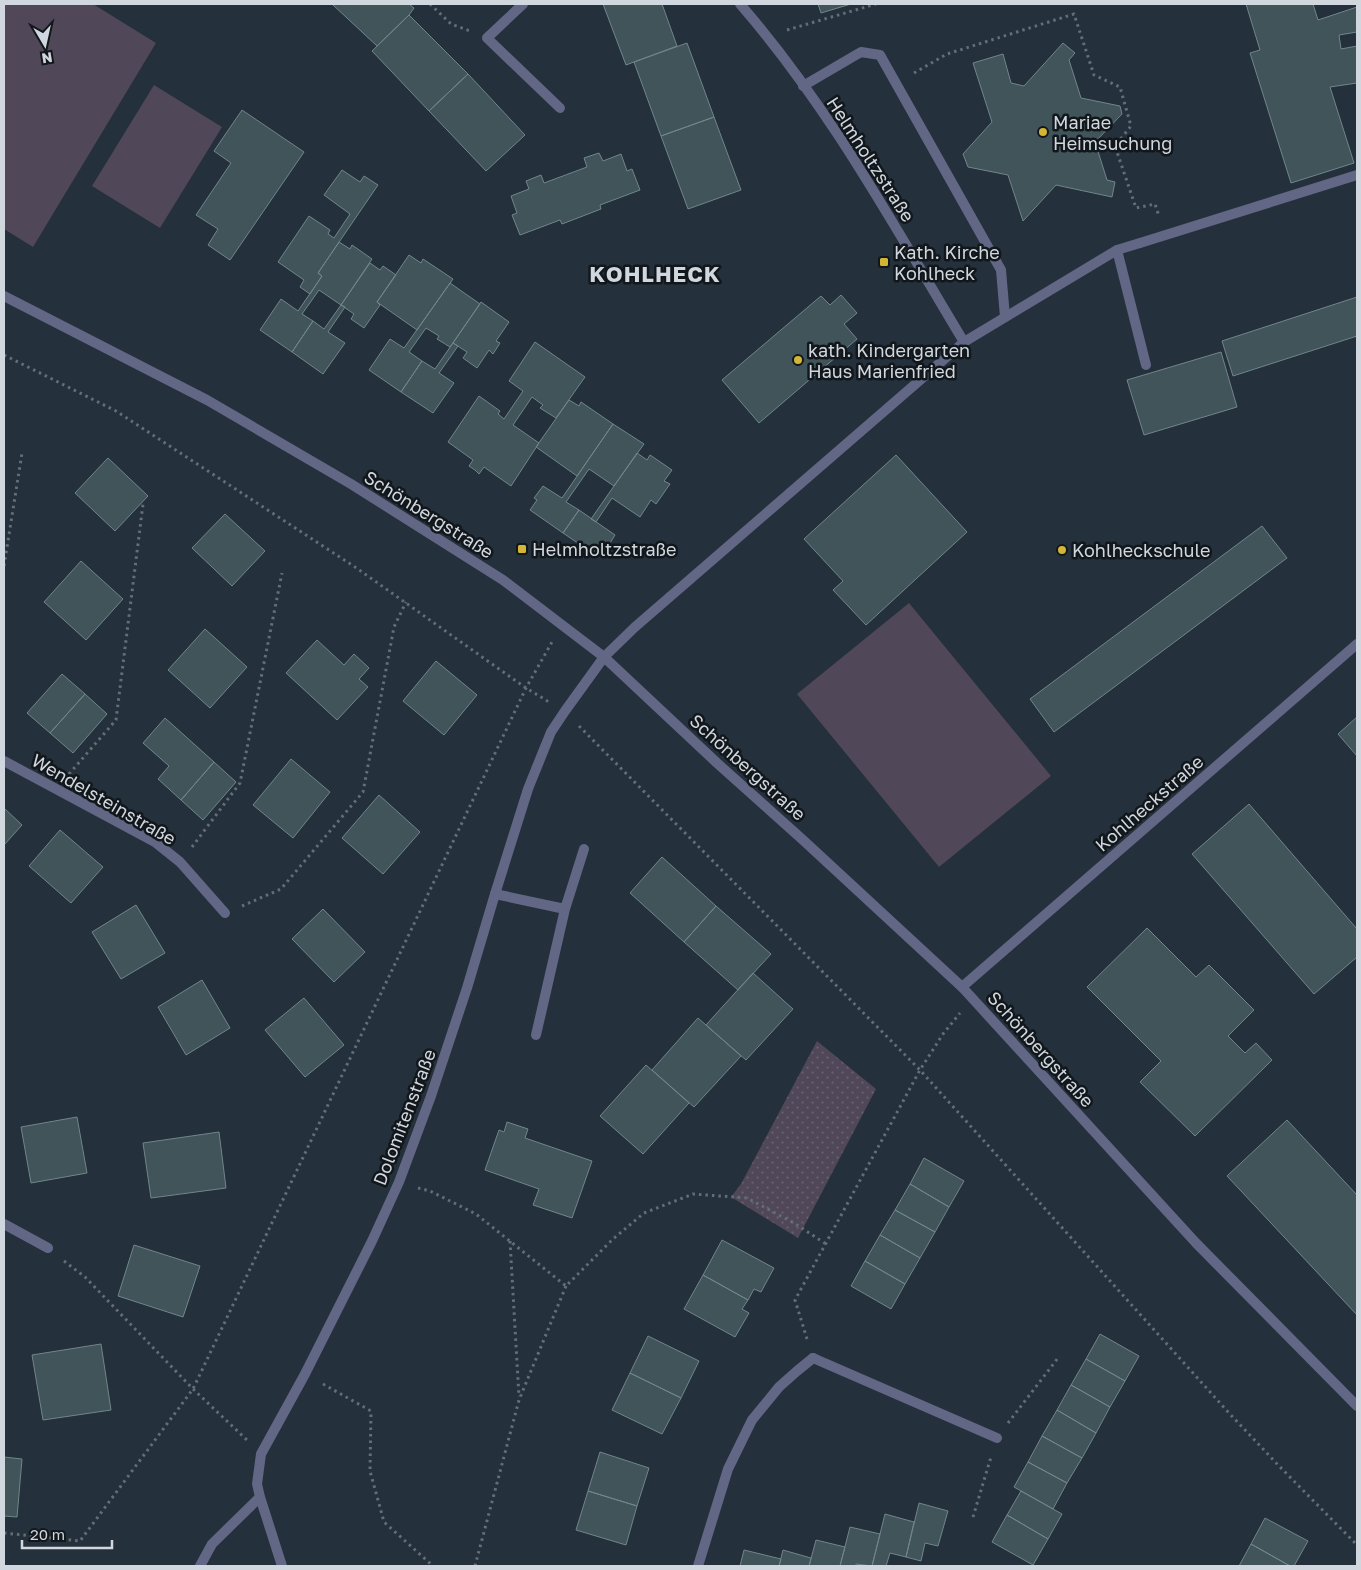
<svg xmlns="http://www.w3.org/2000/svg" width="1361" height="1570" font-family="'Golos Text',sans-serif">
<defs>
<pattern id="park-dots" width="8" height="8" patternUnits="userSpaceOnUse" patternTransform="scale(1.25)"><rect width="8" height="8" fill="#504758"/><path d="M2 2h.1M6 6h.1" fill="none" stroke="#686170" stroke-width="1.8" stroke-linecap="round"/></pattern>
</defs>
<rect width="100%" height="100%" fill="#24303b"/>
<!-- park -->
<path fill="url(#park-dots)" d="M817 1041 876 1089 798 1238 731 1197 741 1184Z"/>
<!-- garden -->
<path fill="#504758" d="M4 4H93L156 43 33 247 4 229Z
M154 85 222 127 160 228 92 186Z
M909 603 1051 776 939 867 797 694Z"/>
<!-- building -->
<path fill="#405459" stroke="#71868c" d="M332 4H409L414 8 409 15 377 46Z
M603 4H662L677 46 626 65Z
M818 4H851L821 13Z
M1246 4H1313L1318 20 1357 7V32L1339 35 1341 49 1357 46V83L1330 87 1354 163 1291 183 1250 53 1260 50Z
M409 15 468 74 429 111 372 51Z
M687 43 714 117 661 136 634 62Z
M1063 43 1075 53 1069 60 1081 98 1120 106 1122 114 1095 142 1107 180 1115 182 1112 197 1056 185 1023 221 1008 175 968 167 963 154 992 122 973 63 1003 54 1011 83 1024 86Z
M468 74 525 135 486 171 429 111Z
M242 110 304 152 230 260 208 245 218 229 196 215 231 163 214 151Z
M714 117 741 190 688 209 661 136Z
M599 153 603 161 621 154 627 171 632 169 640 190 600 205 601 209 562 224 560 220 520 235 512 215 517 213 511 196 529 189 526 181 541 175 544 183 587 167 584 158Z
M342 170 360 182 364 176 378 185 318 273 322 276 310 294 300 287 304 280 278 262 309 216 330 230 328 234 334 238 350 214 324 195Z
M339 242 350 249 352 245 372 259 341 305 319 290 302 314 313 321 292 352 260 330 281 299 298 311 322 276 318 273Z
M409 255 421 263 423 259 453 279 417 330 377 302Z
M370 263 380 270 383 266 396 275 377 302 380 305 364 328 351 319 354 314 341 305Z
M450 283 480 304 450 347 437 339 439 336 426 328 409 352 422 361 401 392 369 370 390 339 404 348Z
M841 295 857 313 844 324 857 339 759 423 722 380 821 296 830 305Z
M1357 297V336L1233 376 1222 341Z
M481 302 509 322 496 341 500 343 493 354 489 350 477 368 463 358 467 352 453 343Z
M341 305 345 307 328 332 345 343 323 374 292 352 313 321 324 329Z
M535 342 585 377 556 418 540 408 543 405 532 397 513 425 539 443 511 486 484 467 479 474 475 470 469 466 473 460 448 442 479 396 500 411 498 414 504 419 523 391 509 381Z
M453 343 458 346 439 373 454 383 433 413 401 392 422 361 435 369Z
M1221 352 1237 407 1144 435 1127 380Z
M569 400 579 406 581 402 613 424 577 476 536 447Z
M613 424 644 444 614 486 589 469 566 502 579 510 563 533 530 510 537 500 534 498 543 486 562 498Z
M637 453 647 460 650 455 672 470 664 481 670 484 656 504 651 500 640 517 612 498 596 522 591 519Z
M896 455 967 532 866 625 833 590 843 581 804 539Z
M108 458 148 496 115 531 75 493Z
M579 510 615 535 607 548 604 546 597 556 563 533Z
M225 514 265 551 232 586 192 548Z
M1262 526 1287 558 1054 732 1030 699Z
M81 561 123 599 86 640 44 602Z
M205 629 247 667 210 708 168 670Z
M317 640 344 665 354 654 369 668 359 679 368 687 337 720 286 673Z
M436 661 477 695 444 735 403 701Z
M62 674 85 694 50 733 27 713Z
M85 694 107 714 73 753 50 733Z
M1357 717V756L1338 734Z
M165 718 214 762 181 800 158 779 169 766 143 743Z
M291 759 330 792 293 838 253 805Z
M214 762 236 782 203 820 181 800Z
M379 795 420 832 383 874 342 838Z
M1249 804 1357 929V957L1314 994 1192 854Z
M4 808 22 825 4 845Z
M60 830 103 867 71 903 29 866Z
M662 857 716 906 684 942 630 893Z
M136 905 165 953 121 979 92 932Z
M716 906 771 954 738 990 684 942Z
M323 909 365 952 334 982 292 939Z
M1147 928 1196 977 1209 965 1254 1010 1228 1036 1245 1053 1256 1043 1272 1060 1195 1136 1140 1082 1161 1061 1087 987Z
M753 973 793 1009 746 1060 706 1025Z
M202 980 230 1028 186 1055 158 1007Z
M304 998 344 1045 305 1077 265 1030Z
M698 1018 741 1056 694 1107 652 1070Z
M646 1065 689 1103 643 1154 600 1116Z
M77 1117 87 1173 31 1183 21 1127Z
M1287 1120 1357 1195V1315L1227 1176Z
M507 1122 528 1129 525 1138 592 1161 572 1218 533 1205 539 1189 485 1170 499 1130 504 1132Z
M219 1132 226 1188 151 1198 143 1143Z
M924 1158 964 1181 949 1207 910 1184Z
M910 1184 949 1207 935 1232 895 1210Z
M895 1210 935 1232 920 1258 880 1235Z
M880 1235 920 1258 905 1284 865 1261Z
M722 1240 774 1268 761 1292 754 1289 748 1300 703 1275Z
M134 1245 200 1266 183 1317 118 1296Z
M865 1261 905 1284 891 1309 851 1286Z
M703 1275 748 1300 742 1309 749 1313 735 1337 684 1309Z
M1100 1334 1139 1356 1125 1381 1086 1359Z
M648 1336 699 1361 681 1398 630 1373Z
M101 1344 111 1410 43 1420 32 1355Z
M1086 1359 1125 1381 1110 1407 1071 1385Z
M630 1373 681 1398 662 1434 612 1410Z
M1071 1385 1110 1407 1096 1433 1057 1410Z
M1057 1410 1096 1433 1082 1458 1042 1436Z
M1042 1436 1082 1458 1067 1483 1028 1462Z
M600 1452 649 1468 637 1506 588 1491Z
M4 1457 22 1459 17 1517 4 1516Z
M1028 1462 1067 1483 1053 1509 1014 1487Z
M588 1491 637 1506 626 1545 576 1530Z
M1021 1491 1062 1514 1048 1539 1007 1515Z
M919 1503 948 1511 938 1546 925 1543 921 1561 906 1557Z
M885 1514 914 1522 906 1557 890 1553 886 1566H872Z
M1007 1515 1048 1539 1033 1565 992 1542Z
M1265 1518 1308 1541 1294 1566H1290L1251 1544Z
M850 1527 880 1534 872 1566 856 1564V1566H840Z
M816 1540 845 1547 840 1566H809Z
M1251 1544 1290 1566H1239Z
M744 1550 781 1559 779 1566H740Z
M783 1550 811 1558 809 1566H779Z"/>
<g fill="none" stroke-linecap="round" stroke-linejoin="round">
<!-- path -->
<path stroke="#646e77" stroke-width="3" stroke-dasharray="2.5 4" stroke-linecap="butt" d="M430 4 451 24 470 31
M787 30 876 4
M914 73 947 54 1074 14 1094 75 1120 87 1131 126 1115 146 1136 208 1155 204 1159 216
M4 355 116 411 355 567 526 688 549 702
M4 566 22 453
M579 726 920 1070 1229 1413 1280 1467 1357 1545
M69 774 116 720 143 504
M192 847 240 783 282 573
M242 906 281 889 363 792 394 627 406 602
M418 1188 430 1191 476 1214 566 1286 613 1239 644 1213 693 1194 747 1198 794 1223 826 1244
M510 1241 519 1397
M64 1261 85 1277 193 1389 247 1440
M807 1339 795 1300 920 1070 943 1034 960 1013
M323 1384 371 1411 370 1471 384 1522 433 1566
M1008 1423 1058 1358
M973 1517 991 1457
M4 1533 80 1541 193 1389 526 688 552 642
M475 1566 519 1400 566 1286"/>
<!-- service -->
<path stroke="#626785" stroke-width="10" d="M523 4 487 38 560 108
M803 86 861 52 880 55 1001 270 1005 317
M1140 243 1357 175
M1117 250 1146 365
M495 894 565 909
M536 1035 565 909 584 849
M813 1358 997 1438"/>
<!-- minor -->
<path stroke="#626785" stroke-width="10" d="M964 342 1117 250 1140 243
M4 761 155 842 180 862 225 913
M962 987 1357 644
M4 1224 48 1248
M200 1566 212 1544 260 1497
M282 1566 260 1497 257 1484 261 1454 305 1374 372 1241 399 1182 431 1096 467 988 495 894 528 789 551 732 565 711 604 657 635 627 964 342C894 226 829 106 740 4
M698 1566 728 1469 752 1420 779 1387 797 1371 813 1358"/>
<!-- tertiary -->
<path stroke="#626785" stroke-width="10" d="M4 296 207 400 351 484 503 580 604 657 717 763 803 840 962 987 1196 1243 1357 1406"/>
</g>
<!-- markers -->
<g fill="#d4b635" stroke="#12171c" stroke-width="2">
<circle cx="1043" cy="132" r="5"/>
<rect x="879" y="257" width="10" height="10" rx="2.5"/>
<circle cx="798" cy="360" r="5"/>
<rect x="517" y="544" width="10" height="10" rx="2.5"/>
<circle cx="1062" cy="550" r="5"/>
</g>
<g text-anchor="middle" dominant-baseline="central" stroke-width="5" stroke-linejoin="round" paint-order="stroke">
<!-- poi labels -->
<g font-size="18" fill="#d0d7de" stroke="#12171c" text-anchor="start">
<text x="1053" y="122">Mariae<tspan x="1053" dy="21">Heimsuchung</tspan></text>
<text x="894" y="252">Kath. Kirche<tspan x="894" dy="21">Kohlheck</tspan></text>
<text x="808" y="350">kath. Kindergarten<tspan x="808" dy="21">Haus Marienfried</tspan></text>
<text x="532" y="549">Helmholtzstraße</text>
<text x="1072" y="550">Kohlheckschule</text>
</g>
<!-- street labels -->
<g font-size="18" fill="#d0d7de" stroke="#12171c">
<text transform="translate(871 159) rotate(57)">Helmholtzstraße</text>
<text transform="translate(429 514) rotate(32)">Schönbergstraße</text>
<text transform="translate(748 767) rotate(42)">Schönbergstraße</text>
<text transform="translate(104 799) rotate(30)">Wendelsteinstraße</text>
<text transform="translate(1149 803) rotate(-41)">Kohlheckstraße</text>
<text transform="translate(1041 1049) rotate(48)">Schönbergstraße</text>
<text transform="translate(404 1117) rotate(-69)">Dolomitenstraße</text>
</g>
<!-- district labels -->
<g font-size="22" font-weight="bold" letter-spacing="1" fill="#d0d7de" stroke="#12171c">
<text x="655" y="273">KOHLHECK</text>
</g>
</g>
<!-- border -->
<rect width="1361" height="1570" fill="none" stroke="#d0d7de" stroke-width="10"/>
<!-- north arrow -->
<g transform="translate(45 45) rotate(171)" stroke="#12171c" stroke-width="4" paint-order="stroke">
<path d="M0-4L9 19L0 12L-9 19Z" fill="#d0d7de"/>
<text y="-8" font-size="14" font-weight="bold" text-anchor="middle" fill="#d0d7de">N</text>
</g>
<!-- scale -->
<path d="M22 1540v8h90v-8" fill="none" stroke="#d0d7de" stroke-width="2.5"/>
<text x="30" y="1540" font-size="15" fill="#d0d7de" stroke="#12171c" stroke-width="4" paint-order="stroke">20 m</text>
</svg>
